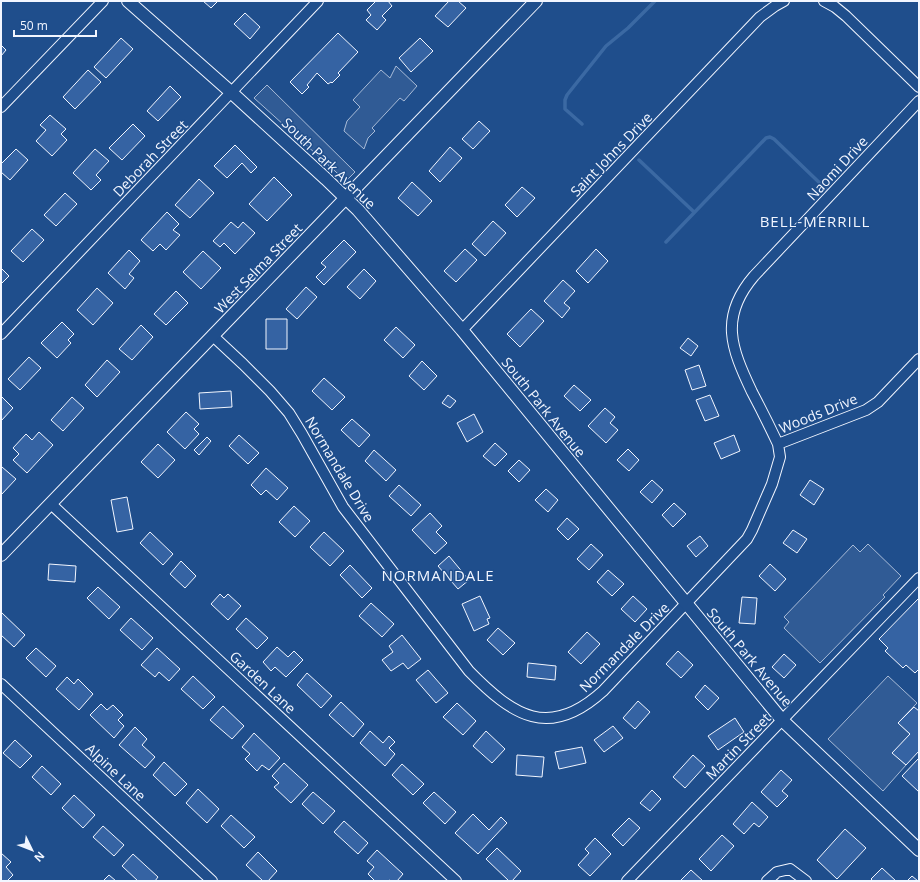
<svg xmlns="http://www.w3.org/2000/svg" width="920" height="882" font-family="'Open Sans',sans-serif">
<rect width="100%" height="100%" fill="#1f4e8c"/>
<!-- parking -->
<path fill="#305b95" stroke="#a8bbd7" d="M396 66 417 86 404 101 400 98 372 128 375 131 368 138 364 149 344 131 347 121 360 107 353 100 381 70 390 78Z
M267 85 355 172 346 181 254 98Z
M868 544 901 576 883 595 885 597 820 663 784 628 789 622 784 617 853 545 860 552Z
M888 676 917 703 898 723 910 734 893 753 906 765 883 791 828 739Z"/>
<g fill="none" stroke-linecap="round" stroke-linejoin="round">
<!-- stream -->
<path stroke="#3b69a3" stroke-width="3.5" d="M582 124 565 109V100L567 95 606 46 628 28 655 1
M639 160 694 212
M666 242 766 138 770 137 774 139 827 190"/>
</g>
<!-- building -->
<path fill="#3563a3" stroke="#f2f6ff" d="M203 1H218L211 8Z
M376 1H388L392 6 382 16 386 20 377 30 366 20 371 15 367 10Z
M449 1H458L466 8 448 27 435 16Z
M245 13 260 27 250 39 234 24Z
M338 33 358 52 338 73 340 75 332 83 331 82 328 84 317 73 307 85 309 87 302 94 290 82Z
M121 38 133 49 106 78 94 67Z
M420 38 433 51 411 72 399 58Z
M1 45 6 50 1 56Z
M88 70 101 82 75 109 63 97Z
M170 86 181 97 158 121 147 111Z
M50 115 66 129 61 134 67 140 52 156 36 141 46 130 40 125Z
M479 121 490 131 473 149 462 139Z
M133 124 145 136 122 160 109 148Z
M235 145 257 167 251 173 242 163 227 178 214 166Z
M450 147 462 158 440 182 429 171Z
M16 149 28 160 10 180 1 172V164Z
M95 149 109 161 96 175 101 180 91 190 73 173Z
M274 177 292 195 267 221 249 204Z
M199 179 214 193 190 218 175 205Z
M412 182 432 201 418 216 398 198Z
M522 187 535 198 517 217 505 205Z
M65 193 77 204 56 226 44 215Z
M167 212 179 224 173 230 180 235 166 250 160 244 153 251 141 240Z
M493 221 506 233 485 256 472 244Z
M231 222 238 228 243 222 255 233 235 254 224 243 220 247 213 241Z
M32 229 44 240 23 262 11 251Z
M344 240 356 252 324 285 316 277 326 267 321 263Z
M465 249 477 260 456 282 444 271Z
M596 249 608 261 588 283 576 271Z
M129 250 140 261 129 274 134 278 125 289 108 273Z
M203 251 221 268 201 289 183 272Z
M1 268 9 276 1 284Z
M364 269 376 281 360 299 347 287Z
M563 280 575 291 564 303 570 308 562 318 544 301Z
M306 287 317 297 297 319 286 309Z
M97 288 113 303 93 325 77 310Z
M176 291 188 303 166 325 154 314Z
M531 309 544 321 520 347 507 334Z
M266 319H287V349H266Z
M62 322 74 334 68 340 71 343 57 358 41 343Z
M141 325 153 337 132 360 119 349Z
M396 327 415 345 403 358 384 340Z
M688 338 698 346 691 356 680 348Z
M29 357 41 368 20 390 8 379Z
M107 360 120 372 97 397 85 385Z
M422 361 437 376 424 390 409 376Z
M699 365 706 386 692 390 685 370Z
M324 378 345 397 332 410 312 391Z
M574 385 591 400 580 411 564 396Z
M231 391 232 407 200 409 199 393Z
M448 395 456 401 450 408 442 403Z
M710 395 719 416 705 421 696 400Z
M1 396 13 408 1 421Z
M72 397 84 408 63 431 51 420Z
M605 408 615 417 610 423 618 430 606 443 588 426Z
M186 412 199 424 194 429 199 434 185 449 167 432Z
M474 414 483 432 467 442 457 423Z
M352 419 370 435 359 447 341 430Z
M39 432 53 445 27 473 13 460 19 454 13 448 26 434 32 440Z
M239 435 259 453 248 464 229 446Z
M734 435 740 451 721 459 714 443Z
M207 437 211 441 199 455 194 450Z
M495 443 507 454 495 466 483 456Z
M158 444 175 460 158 478 141 462Z
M628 449 639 460 629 471 617 460Z
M374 450 396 470 386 481 365 461Z
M519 460 530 470 519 482 508 471Z
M2 467 16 479 1 495V468Z
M266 468 288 488 277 500 266 490 261 495 251 485Z
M652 480 663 490 652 503 640 492Z
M810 480 824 489 814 505 800 495Z
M399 485 421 505 411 516 389 496Z
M546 489 558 500 548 512 535 500Z
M127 497 133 529 117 532 111 500Z
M674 503 686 514 673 527 662 515Z
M294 506 310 521 295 537 279 522Z
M430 513 442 526 436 532 447 543 435 554 412 530Z
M567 518 579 529 568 540 557 529Z
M793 530 807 539 797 553 783 543Z
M150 532 173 554 163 565 140 543Z
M324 532 344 551 330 566 310 547Z
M700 536 708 546 696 557 687 546Z
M591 544 603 555 589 570 577 559Z
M449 556 469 580 458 589 438 566Z
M181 561 196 576 185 588 170 574Z
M49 564 76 566 75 582 48 580Z
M770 564 786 579 775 591 759 576Z
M350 565 372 588 362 598 340 575Z
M608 570 624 584 612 596 597 582Z
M98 587 120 607 109 619 87 598Z
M220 594 224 598 228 594 241 606 228 620 211 604Z
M480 596 490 618 487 619 489 624 474 631 462 604Z
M633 596 647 609 635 622 621 609Z
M742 597 757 598 755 624 739 623Z
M919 598V672L918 670 915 673 906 665 903 668 885 651 888 648 879 639Z
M371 603 394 624 382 637 359 616Z
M1 612 25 635 14 647 1 635Z
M131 618 153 638 142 650 120 630Z
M246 618 268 638 257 649 236 629Z
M498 628 515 643 503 655 487 640Z
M587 632 600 644 581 664 568 652Z
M402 635 421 659 408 669 403 663 391 671 382 660 393 652 389 646Z
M277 647 288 657 294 651 303 660 286 677 275 667 271 671 263 662Z
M36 648 56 666 46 677 26 658Z
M157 648 180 669 169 681 159 672 155 677 141 665Z
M678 651 693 665 681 678 666 664Z
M784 654 796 665 784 678 772 667Z
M528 663 556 666 555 680 527 677Z
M428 670 448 693 436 703 416 680Z
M307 673 332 696 321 708 297 685Z
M193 676 215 697 203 709 181 689Z
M67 677 74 684 78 679 93 694 79 710 56 689Z
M705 685 719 698 708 710 695 697Z
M638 701 650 712 635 729 623 718Z
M341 702 364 724 353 737 329 715Z
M457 703 476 721 463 735 443 717Z
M101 704 107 710 113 705 123 715 118 720 124 726 114 738 90 715Z
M223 706 244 726 232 739 210 720Z
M914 707 919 711V751L906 765 892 753 910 734 898 723Z
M735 718 744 732 718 750 708 736Z
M613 726 623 738 604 752 594 740Z
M135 727 147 739 142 745 155 757 145 768 119 745Z
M370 731 383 743 389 736 395 742 389 748 395 754 385 766 360 743Z
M486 731 505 749 492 763 473 746Z
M254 733 280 758 269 770 262 765 257 771 245 759 250 754 242 747Z
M15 740 32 756 20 768 3 753Z
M582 747 586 763 559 769 555 752Z
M517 755 544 757 542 777 516 775Z
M693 755 705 766 685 788 673 777Z
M919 758V792L902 776Z
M164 762 187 784 175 796 153 775Z
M284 763 308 785 291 803 274 787 279 783 272 776Z
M402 764 424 784 413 795 392 775Z
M42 766 61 784 51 795 32 777Z
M781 770 792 780 782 791 788 796 777 807 761 792Z
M198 789 219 809 207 823 186 803Z
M652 790 661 799 650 811 640 803Z
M313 792 335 811 323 824 302 804Z
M434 792 456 812 445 824 423 803Z
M74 795 95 815 83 828 62 808Z
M752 802 768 817 759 827 754 823 744 834 733 824Z
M473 814 489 830 501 817 507 823 478 854 455 833Z
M231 815 255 837 244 848 221 826Z
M629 818 640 828 623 846 612 835Z
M344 821 368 843 358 854 334 832Z
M103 826 124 845 114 856 93 837Z
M845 829 866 848 837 879 817 860Z
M722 835 734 846 711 871 699 859Z
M595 838 611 854 590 876 578 865 589 853 585 849Z
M497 848 521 871 512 881H509L486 859Z
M377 850 403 874 397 881H391L389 880 388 881H375L368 874 374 867 367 861Z
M258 852 277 871 268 881H263L246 865Z
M1 853 11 862 6 867 13 875 7 881H1Z
M133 854 158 877 155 881H138L122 866Z
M882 868 896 881H873L871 879Z
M691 870 703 881H680Z
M109 875 116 881H103Z
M912 876 918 881H907Z"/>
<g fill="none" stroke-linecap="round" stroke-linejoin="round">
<!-- minor casing -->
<g stroke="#f2f6ff" stroke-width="12">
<path id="minor" d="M824 1 835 7 846 16 919 87
M1 107 103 1
M462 330 760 17 775 6 784 1
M1 334 318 1
M213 336 243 364 270 391 289 413 302 434 343 507 469 671C513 716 549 740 603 691L747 539 752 530 772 484 780 457 778 444C770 427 761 409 752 392 731 348 719 317 754 276L919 101
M778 444 866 410 878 402 919 359
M51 504 456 881
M1 684 212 881
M627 881 919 578
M767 881 777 872 790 869 806 881"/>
</g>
<!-- tertiary casing -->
<g stroke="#f2f6ff" stroke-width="14">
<path id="tertiary" d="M128 1 232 93 326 179 358 210 462 330 782 720 919 850
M1 555 536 1"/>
</g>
<!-- minor -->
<use href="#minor" stroke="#1f4e8c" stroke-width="10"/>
<!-- tertiary -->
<use href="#tertiary" stroke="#1f4e8c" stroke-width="12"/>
</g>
<g text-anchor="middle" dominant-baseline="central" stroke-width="3" stroke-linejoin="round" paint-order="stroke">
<!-- street labels -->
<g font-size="14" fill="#f2f6ff" stroke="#1f4e8c">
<text transform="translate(611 154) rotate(-46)">Saint Johns Drive</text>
<text transform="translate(150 158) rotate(-46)">Deborah Street</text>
<text transform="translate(329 163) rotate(44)">South Park Avenue</text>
<text transform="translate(837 168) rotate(-47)">Naomi Drive</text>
<text transform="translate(258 268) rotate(-46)">West Selma Street</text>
<text transform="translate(544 407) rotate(51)">South Park Avenue</text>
<text transform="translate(818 413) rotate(-22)">Woods Drive</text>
<text transform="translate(340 469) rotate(59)">Normandale Drive</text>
<text transform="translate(624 647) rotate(-45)">Normandale Drive</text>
<text transform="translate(750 657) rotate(50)">South Park Avenue</text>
<text transform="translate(263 682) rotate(43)">Garden Lane</text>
<text transform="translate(738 746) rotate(-46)">Martin Street</text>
<text transform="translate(116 772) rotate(43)">Alpine Lane</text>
</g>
<!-- neighbourhood labels -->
<g font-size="15" letter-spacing="1" fill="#f2f6ff" stroke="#1f4e8c">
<text x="815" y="221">BELL-MERRILL</text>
<text x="438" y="575">NORMANDALE</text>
</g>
</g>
<!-- border -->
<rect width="920" height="882" fill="none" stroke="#f2f6ff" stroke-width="4"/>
<!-- north arrow -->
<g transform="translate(32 850) rotate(133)" stroke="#1f4e8c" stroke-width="3" paint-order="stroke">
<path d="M0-3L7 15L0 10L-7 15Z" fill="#f2f6ff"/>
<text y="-6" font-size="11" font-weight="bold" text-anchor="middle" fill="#f2f6ff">N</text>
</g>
<!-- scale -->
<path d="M14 30v6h82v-6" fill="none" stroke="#f2f6ff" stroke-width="2"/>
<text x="20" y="30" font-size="12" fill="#f2f6ff" stroke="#1f4e8c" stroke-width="3" paint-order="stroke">50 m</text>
</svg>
